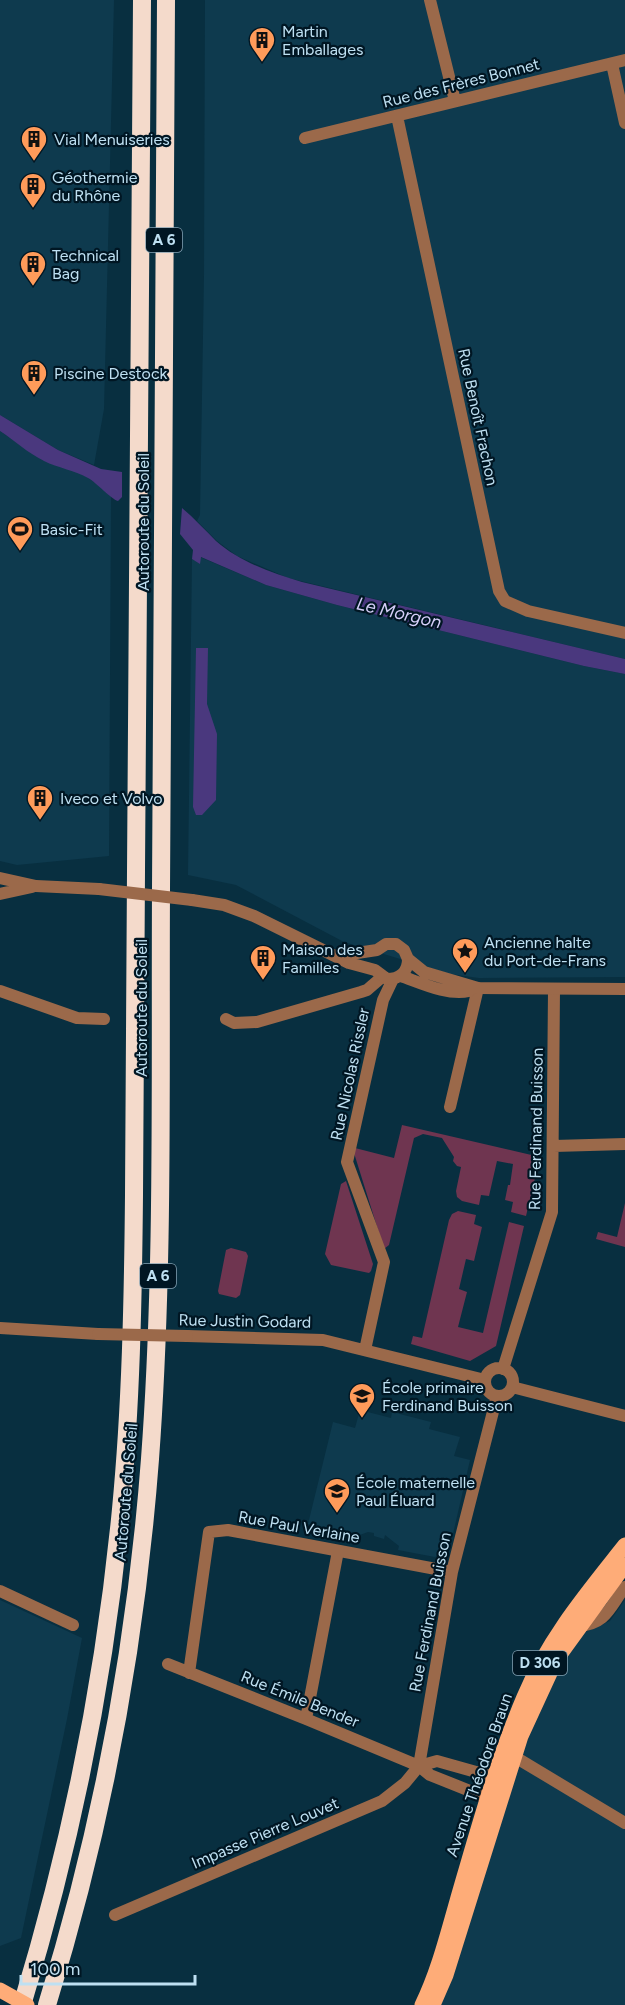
<svg xmlns="http://www.w3.org/2000/svg" width="625" height="2005" font-family="Figtree,sans-serif">
<rect width="100%" height="100%" fill="#082f40"/>
<!-- built -->
<path fill="#0e3a4e" d="M0 0H114L104 409 94 465 58 450 0 415Z
M205 0H625V659L288 578 237 556 217 541 197 521 200 515 204 276Z
M0 431 42 460 70 468 87 477 101 487 111 496 109 856 17 865 0 861Z
M200 557 266 585 337 605 584 666 625 674V977L479 978 450 974 344 942 236 885 188 875 192 559 200 563Z
M360 1410 391 1418 392 1412 431 1422 429 1429 460 1437 454 1456 470 1460 450 1547 435 1557 398 1550 399 1546 385 1535 384 1539 374 1536V1533L368 1532 354 1537 348 1531 308 1524 333 1422 355 1428Z
M0 1600 82 1638 67 1719 21 1938 0 1946Z
M625 1600V2005H441L524 1738 576 1636 610 1621Z"/>
<!-- green -->
<path fill="#6f3550" d="M402 1125 540 1157 526 1216 511 1212 513 1202 505 1200 508 1185H510L513 1164 497 1161 489 1196 481 1195 479 1205 462 1201 457 1197 456 1191 461 1167 457 1166 453 1161 454 1157 442 1138 423 1134 414 1138 389 1245 384 1249 354 1153 355 1148 394 1158Z
M346 1181 373 1264 371 1271 369 1273 331 1265 325 1254 341 1184Z
M625 1203V1247L596 1239 598 1232 617 1237Z
M458 1211 476 1215 474 1224 482 1227 474 1261 466 1259 459 1289 467 1292 458 1327 483 1333 509 1222 524 1226 496 1346 470 1361 411 1344 413 1336 422 1338 449 1220 452 1214Z
M231 1248 246 1252 248 1256 240 1295 236 1298 219 1294 218 1291 226 1250Z"/>
<!-- water -->
<path fill="#4a387e" d="M0 415 58 450 101 469 122 472V497L118 501C111 499 97 483 88 478 74 470 58 468 44 461 28 453 15 441 0 431Z
M182 508C194 518 205 530 216 541 240 562 272 573 302 582L625 659V674L584 666 337 605 266 585 201 557 200 564 192 559 193 550 180 534Z
M196 648H208L207 704 217 734 216 800 202 815H196L193 807Z"/>
<g fill="none" stroke-linecap="round" stroke-linejoin="round">
<!-- minor -->
<path stroke="#9b694a" stroke-width="12" d="M430 0 455 101
M612 64 625 123
M397 116 499 591 505 601 528 611 625 633
M305 138 625 60
M0 991 77 1018 104 1019
M226 1019 234 1023 257 1022 361 992 367 990 382 977
M450 1107 478 988
M554 1146 625 1144
M0 1328 98 1334
M187 1336 323 1340 485 1380
M365 1350 384 1262 347 1162 383 1000 393 979
M485 1382a14 14 0 1 1 28 0a14 14 0 1 1-28 0Z
M503 1369 552 1212 554 990
M512 1387 625 1416
M0 1591 73 1625
M579 1626C607 1623 609 1608 625 1587
M168 1664 306 1719 419 1766 430 1775 495 1801
M189 1673 209 1532 228 1530 452 1572
M306 1719 338 1551
M515 1757 625 1823
M419 1766 452 1572 497 1396
M419 1766 437 1761 501 1779
M115 1915 382 1801 405 1783 419 1766"/>
<!-- tertiary -->
<path stroke="#9b694a" stroke-width="12" d="M0 878 36 886 99 889
M0 894 32 887
M192 900 224 905 254 916 349 963 375 970 387 979C400 979 408 972 408 959
M337 956 377 950 386 944H396L404 950 408 959 424 972 478 988 625 989
M401 976C421 983 448 996 469 991"/>
<!-- primary -->
<path stroke="#feac78" stroke-width="15" d="M422 2005C438 1972 447 1936 457 1901 477 1832 496 1763 524 1697 548 1639 587 1593 625 1545
M433 2005 446 1975 521 1736 556 1660 625 1565"/>
<!-- motorway -->
<path stroke="#f4dacb" stroke-width="18" d="M22 2005C71 1844 105 1677 121 1509 131 1405 133 1300 134 1195 135 1087 136 979 136 871 138 581 140 290 142 0
M47 2005C102 1828 136 1644 150 1459 164 1270 160 1080 161 891 162 594 164 297 166 0"/>
<!-- minor-bridge -->
<path stroke="#9b694a" stroke-width="12" d="M98 1334 187 1336"/>
<!-- tertiary-bridge -->
<path stroke="#9b694a" stroke-width="12" d="M99 889 192 900"/>
<!-- primary-bridge -->
<path stroke="#feac78" stroke-width="15" d="M0 1990 27 2005"/>
</g>
<!-- icons -->
<defs>
<g id="building-pin" transform="scale(1.35)"><path d="M0 17L-7.5 6A9.5 9.5 0 1 1 7.5 6Z" fill="#ff9b5a" stroke="#001623"/><path d="M-4-6H4V6H1V3H-1V6H-4ZM-2.5-4.3h1.7v1.8h-1.7ZM.8-4.3h1.7v1.8H.8ZM-2.5-1h1.7V.8h-1.7ZM.8-1h1.7V.8H.8Z" fill="#111"/></g>
<g id="stadium-pin" transform="scale(1.35)"><path d="M0 17L-7.5 6A9.5 9.5 0 1 1 7.5 6Z" fill="#ff9b5a" stroke="#001623"/><path d="M0-5a6.5 5 0 1 0 0 10a6.5 5 0 1 0 0-10ZM-3.5-1.8h7v3.6h-7Z" fill="#111"/></g>
<g id="sight-pin" transform="scale(1.35)"><path d="M0 17L-7.5 6A9.5 9.5 0 1 1 7.5 6Z" fill="#ff9b5a" stroke="#001623"/><path d="M0-6L1.8-2.2L6-1.7L2.9 1.2L3.7 5.4L0 3.3L-3.7 5.4L-2.9 1.2L-6-1.7L-1.8-2.2Z" fill="#111"/></g>
<g id="school-pin" transform="scale(1.35)"><path d="M0 17L-7.5 6A9.5 9.5 0 1 1 7.5 6Z" fill="#ff9b5a" stroke="#001623"/><path d="M0-5L7-2L0 1L-7-2ZM-4 1L0 2.5L4 1V4Q0 6-4 4Z" fill="#111"/></g>
</defs>
<g fill-rule="evenodd">
<use href="#building-pin" x="262" y="40"/>
<use href="#building-pin" x="34" y="139"/>
<use href="#building-pin" x="33" y="186"/>
<use href="#building-pin" x="33" y="264"/>
<use href="#building-pin" x="34" y="373"/>
<use href="#stadium-pin" x="20" y="529"/>
<use href="#building-pin" x="40" y="798"/>
<use href="#sight-pin" x="465" y="951"/>
<use href="#building-pin" x="263" y="958"/>
<use href="#school-pin" x="362" y="1396"/>
<use href="#school-pin" x="337" y="1491"/>
</g>
<g text-anchor="middle" dominant-baseline="central" stroke-width="4.5" stroke-linejoin="round" paint-order="stroke">
<!-- shield labels -->
<g fill="#001623" stroke="#85a3b4" stroke-width="1.5">
<rect x="146" y="228" width="36" height="24" rx="4.5"/>
<rect x="140" y="1264" width="36" height="24" rx="4.5"/>
<rect x="513" y="1651" width="54" height="24" rx="4.5"/>
</g>
<g font-size="15" font-weight="bold" fill="#bee0f2">
<text x="164" y="240">A 6</text>
<text x="158" y="1276">A 6</text>
<text x="540" y="1663">D 306</text>
</g>
<!-- poi labels -->
<g font-size="16" fill="#bee0f2" stroke="#001623" text-anchor="start">
<text x="282" y="31">Martin<tspan x="282" dy="18">Emballages</tspan></text>
<text x="54" y="139">Vial Menuiseries</text>
<text x="52" y="177">Géothermie<tspan x="52" dy="18">du Rhône</tspan></text>
<text x="52" y="255">Technical<tspan x="52" dy="18">Bag</tspan></text>
<text x="54" y="373">Piscine Destock</text>
<text x="40" y="529">Basic-Fit</text>
<text x="60" y="798">Iveco et Volvo</text>
<text x="484" y="942">Ancienne halte<tspan x="484" dy="18">du Port-de-Frans</tspan></text>
<text x="282" y="949">Maison des<tspan x="282" dy="18">Familles</tspan></text>
<text x="382" y="1387">École primaire<tspan x="382" dy="18">Ferdinand Buisson</tspan></text>
<text x="356" y="1482">École maternelle<tspan x="356" dy="18">Paul Éluard</tspan></text>
</g>
<!-- street labels -->
<g font-size="16" fill="#bee0f2" stroke="#001623">
<text transform="translate(461 83) rotate(-14)">Rue des Frères Bonnet</text>
<text transform="translate(478 417) rotate(78)">Rue Benoît Frachon</text>
<text transform="translate(143 522) rotate(-90)">Autoroute du Soleil</text>
<text transform="translate(141 1008) rotate(-90)">Autoroute du Soleil</text>
<text transform="translate(350 1074) rotate(-78)">Rue Nicolas Rissler</text>
<text transform="translate(536 1129) rotate(-89)">Rue Ferdinand Buisson</text>
<text transform="translate(245 1321) rotate(1)">Rue Justin Godard</text>
<text transform="translate(126 1492) rotate(-85)">Autoroute du Soleil</text>
<text transform="translate(299 1527) rotate(10)">Rue Paul Verlaine</text>
<text transform="translate(430 1612) rotate(-79)">Rue Ferdinand Buisson</text>
<text transform="translate(300 1699) rotate(22)">Rue Émile Bender</text>
<text transform="translate(479 1775) rotate(-71)">Avenue Théodore Braun</text>
<text transform="translate(265 1833) rotate(-23)">Impasse Pierre Louvet</text>
</g>
<!-- water labels -->
<g font-size="18" font-style="italic" fill="#d6cff9" stroke="#001623">
<text transform="translate(399 613) rotate(13)">Le Morgon</text>
</g>
</g>
<!-- scale -->
<path d="M21 1975v9h174v-9" fill="none" stroke="#bee0f2" stroke-width="3"/>
<text x="30" y="1975" font-size="18" fill="#bee0f2" stroke="#001623" stroke-width="4.5" paint-order="stroke">100 m</text>
</svg>
